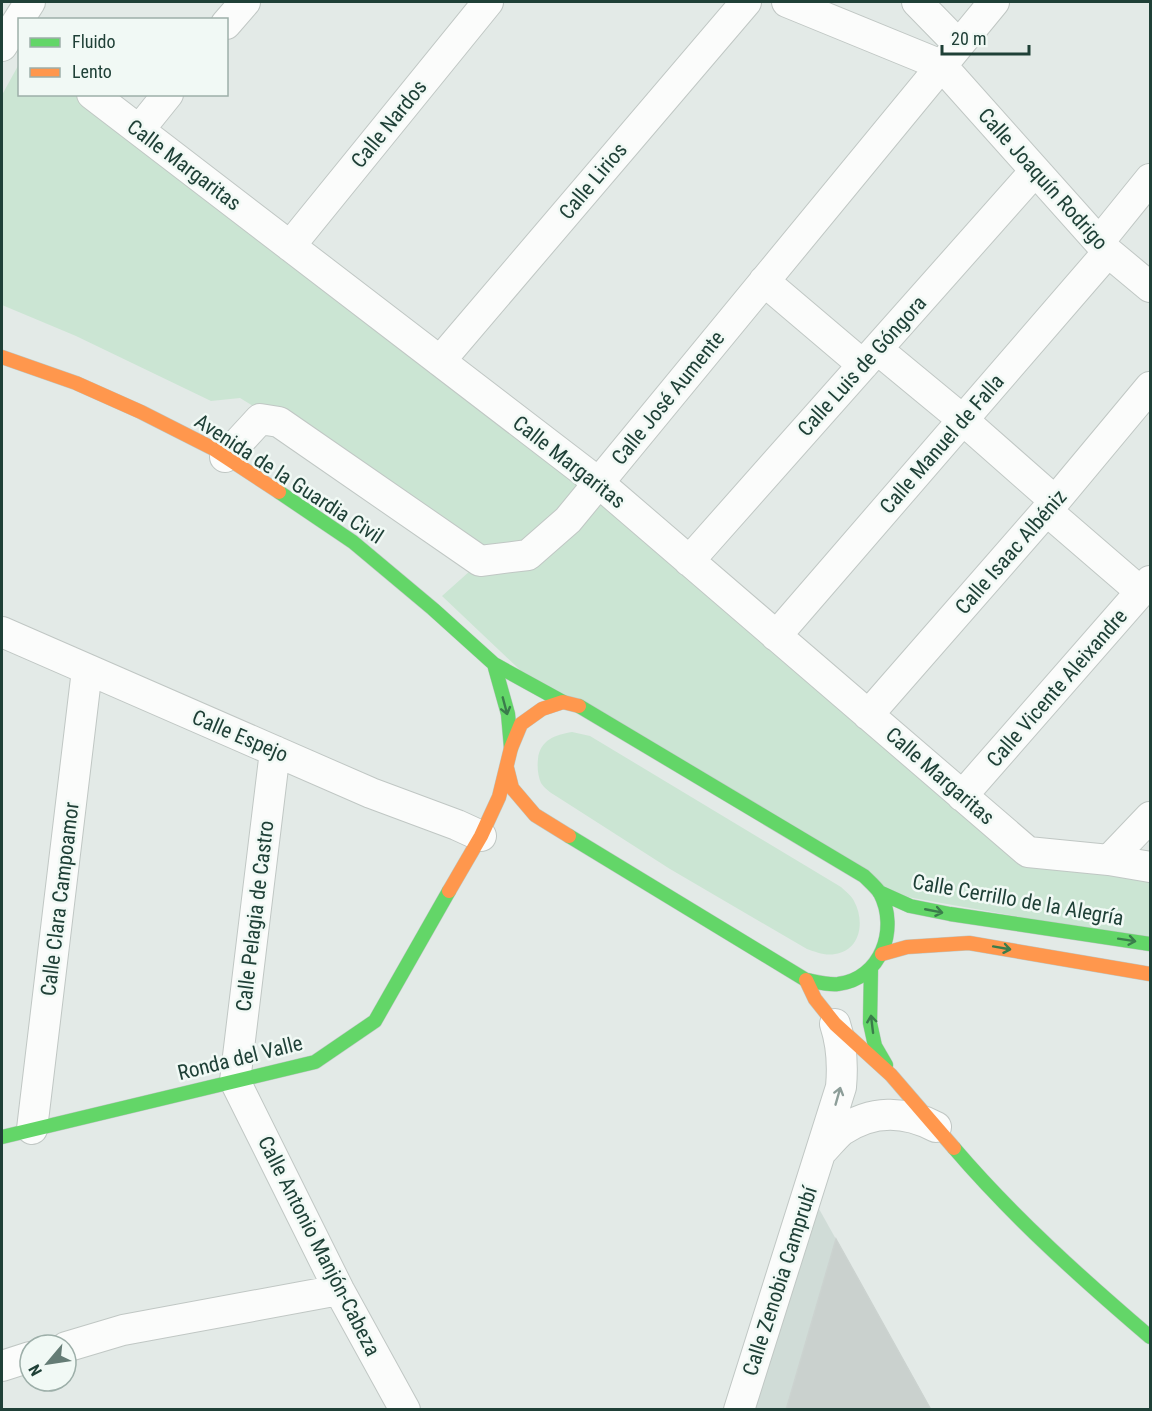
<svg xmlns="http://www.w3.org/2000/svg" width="1152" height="1411" font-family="'Roboto Condensed',sans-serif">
<rect width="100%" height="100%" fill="#e3eae7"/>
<!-- built -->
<path fill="#d0dcd7" d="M809 1191 931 1409H739Z"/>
<!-- green -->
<path fill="#cbe5d3" d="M19 64 20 94 92 95 599 483 1028 852 1150 867V940L879 892 537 686 442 596 480 562 279 422 240 398 211 401 76 336 2 305V95Z
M572 732 590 736 841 887C846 892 852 896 854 901 865 921 861 950 835 954 825 956 816 952 807 949L670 869 556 796C551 793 544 788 541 783 538 776 537 767 538 759 540 740 555 735 572 732Z"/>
<!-- building -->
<path fill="#cad1ce" stroke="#ccd3d0" stroke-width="1.5" d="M836 1239 931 1410H786Z"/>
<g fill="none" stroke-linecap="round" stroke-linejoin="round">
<!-- street casing -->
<g stroke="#c0c7c4" stroke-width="32">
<path id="street" d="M787 2 941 65 1108 252 1150 287
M917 2 958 44
M226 24 245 2
M2 46 30 2
M92 94 599 483 1028 852 1109 860 1150 867
M139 130 168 94
M1099 242 1150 179
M290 246 488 2
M764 281 863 365
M877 349 963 420 1055 501
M440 361 746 2
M225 457 260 419 279 422 480 561 528 555 568 520 994 2
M1047 511 1141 592
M689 561 1035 171
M2 632 371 793 457 825 481 836
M776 636 1108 252
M868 715 1055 501 1150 387
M275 751 235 1081 339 1290 405 1410
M962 796 1150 581
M1109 860 1150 817
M32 1129 87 670
M821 1152C828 1145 834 1137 841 1131 871 1110 904 1110 936 1127
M66 1347 123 1330 339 1290
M2 1366 30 1357
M739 1410 841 1087C843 1065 842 1045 835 1024"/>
</g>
<!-- fast casing -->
<g stroke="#bec8c4" stroke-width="15">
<path id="fast" d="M279 492 353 542 433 609 494 664 563 702
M494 664 508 714 511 748
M569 836 806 980C817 982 827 985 838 984 881 979 899 929 880 893 876 887 869 881 864 876L579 706
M879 892 910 906 950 914 1150 944
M871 968 870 1023 875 1046 886 1065
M2 1137 315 1062 375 1021 449 891
M954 1148C1013 1217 1081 1278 1150 1337"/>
</g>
<!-- slow casing -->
<g stroke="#bec8c4" stroke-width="15">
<path id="slow" d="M2 357 76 383 141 412 212 448 279 492
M507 768 512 788 535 815 569 836
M449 891 481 836 499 797 511 748 521 724 542 709 563 702 579 706
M882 954 907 947 969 943 1150 974
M806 980 815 999 835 1024 891 1075 954 1148"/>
</g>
<!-- street -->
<use href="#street" stroke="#fbfcfb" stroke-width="30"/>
<!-- fast -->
<use href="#fast" stroke="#63d668" stroke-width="14"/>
<!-- slow -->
<use href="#slow" stroke="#ff974d" stroke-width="14"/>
</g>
<!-- one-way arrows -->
<defs><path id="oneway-shaft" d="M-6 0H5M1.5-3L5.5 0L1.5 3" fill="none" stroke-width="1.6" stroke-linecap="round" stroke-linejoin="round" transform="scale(1.5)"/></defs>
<g stroke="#3a7c4b">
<use href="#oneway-shaft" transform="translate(505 706) rotate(75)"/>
<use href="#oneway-shaft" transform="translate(934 911) rotate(11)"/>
<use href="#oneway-shaft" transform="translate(1127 940) rotate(9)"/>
<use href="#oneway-shaft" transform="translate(1002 948) rotate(10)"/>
<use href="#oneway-shaft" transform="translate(872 1024) rotate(-97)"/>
</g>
<use stroke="#8d9e99" href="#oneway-shaft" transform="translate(838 1096) rotate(-74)"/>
<g text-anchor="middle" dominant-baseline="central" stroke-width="5" stroke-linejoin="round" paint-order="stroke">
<!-- street labels -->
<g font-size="21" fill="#1f4037" stroke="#f1f9f5">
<text transform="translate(389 124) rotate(-51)">Calle Nardos</text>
<text transform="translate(184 165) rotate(37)">Calle Margaritas</text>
<text transform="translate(1043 179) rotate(48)">Calle Joaquín Rodrigo</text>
<text transform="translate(593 181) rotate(-50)">Calle Lirios</text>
<text transform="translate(862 366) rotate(-48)">Calle Luis de Góngora</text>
<text transform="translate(668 398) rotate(-51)">Calle José Aumente</text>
<text transform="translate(942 444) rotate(-49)">Calle Manuel de Falla</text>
<text transform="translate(569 462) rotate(38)">Calle Margaritas</text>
<text transform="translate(289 479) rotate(33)">Avenida de la Guardia Civil</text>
<text transform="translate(1011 552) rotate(-49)">Calle Isaac Albéniz</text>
<text transform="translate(1057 688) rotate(-49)">Calle Vicente Aleixandre</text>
<text transform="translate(240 736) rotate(23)">Calle Espejo</text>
<text transform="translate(940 776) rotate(41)">Calle Margaritas</text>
<text transform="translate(60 899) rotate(-83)">Calle Clara Campoamor</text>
<text transform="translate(1018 900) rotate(10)">Calle Cerrillo de la Alegría</text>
<text transform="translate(255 916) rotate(-83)">Calle Pelagia de Castro</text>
<text transform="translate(240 1058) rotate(-14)">Ronda del Valle</text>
<text transform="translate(319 1246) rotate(63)">Calle Antonio Manjón-Cabeza</text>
<text transform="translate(780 1281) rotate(-72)">Calle Zenobia Camprubí</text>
</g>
</g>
<!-- border -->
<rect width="1152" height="1411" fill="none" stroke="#1f4037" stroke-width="6"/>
<!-- legend -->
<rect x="18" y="18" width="210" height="78" fill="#f1f9f5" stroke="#9dafa9" stroke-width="1.5"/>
<rect x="30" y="38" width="30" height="9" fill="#63d668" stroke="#9dafa9" stroke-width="1.5"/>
<text x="72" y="48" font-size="18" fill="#1f4037">Fluido</text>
<rect x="30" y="68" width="30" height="9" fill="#ff974d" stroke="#9dafa9" stroke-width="1.5"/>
<text x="72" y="78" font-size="18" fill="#1f4037">Lento</text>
<!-- north arrow -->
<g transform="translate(48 1363) rotate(241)"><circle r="28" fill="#f1f9f5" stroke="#9dafa9" stroke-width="1.5"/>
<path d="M0-4.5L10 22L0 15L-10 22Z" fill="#647c75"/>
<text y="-9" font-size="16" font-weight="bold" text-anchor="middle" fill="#1f4037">N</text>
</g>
<!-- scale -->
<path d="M942 45v9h87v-9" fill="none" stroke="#1f4037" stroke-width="3"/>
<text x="951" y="45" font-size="18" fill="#1f4037" stroke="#f1f9f5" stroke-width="4.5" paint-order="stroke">20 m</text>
</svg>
